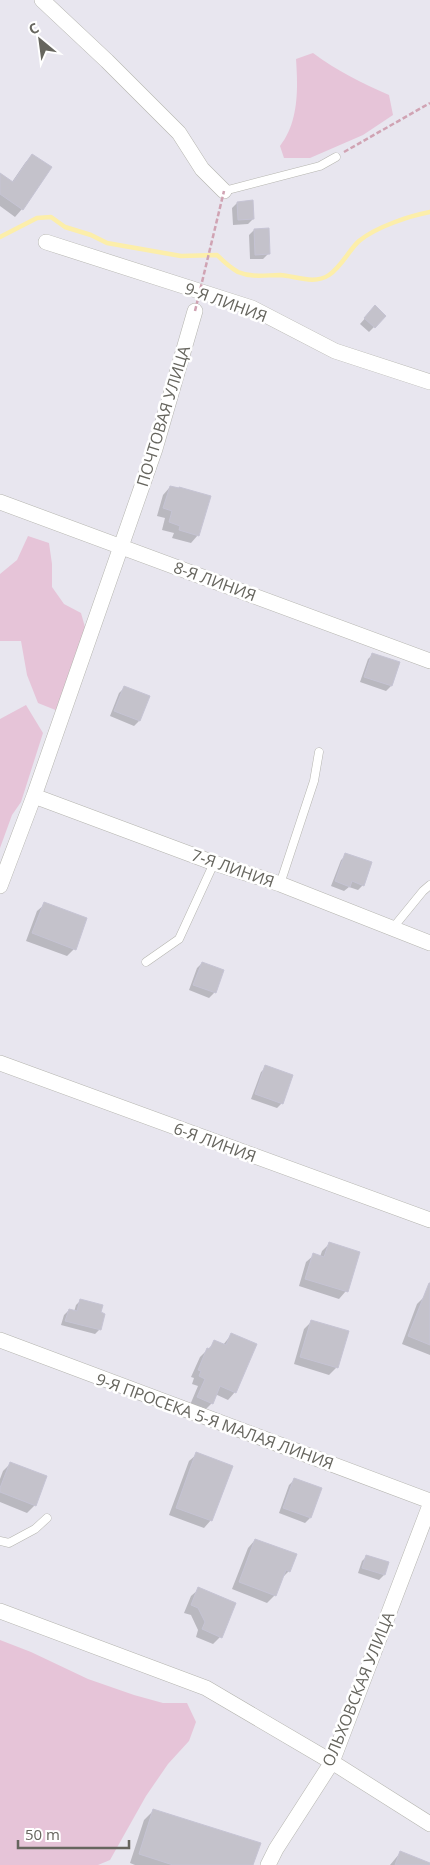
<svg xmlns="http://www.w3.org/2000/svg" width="430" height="1865" font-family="'Open Sans',sans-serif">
<rect width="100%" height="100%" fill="#e8e6ef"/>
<!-- green -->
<path fill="#e6c4d8" d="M313 53C337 71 362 83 389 95L393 115 363 135 310 158H284L280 146C299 122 298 88 296 59Z
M28 536 49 543 52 564V587L64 604 81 613 87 634 58 711 38 703 27 675 21 641H0V574L17 560Z
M26 705 43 733 21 802 12 815 0 848V719Z
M0 1640 31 1652 88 1679 134 1695 163 1703H187L196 1722 189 1741 168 1764 146 1796 110 1860 98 1865H0Z"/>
<!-- shadow -->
<path fill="#0003" d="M32 155 22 209 15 217 0 206V175L12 182 25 163Z
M237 203 253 219 248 224 233 225 232 208Z
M254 230 268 254 263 259H250L249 235Z
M375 307 385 316 369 332 360 324Z
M170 487 198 535 191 543 172 538 174 533 162 530 165 518 157 516 163 495Z
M373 654 391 686 386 691 360 682 368 659Z
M124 688 139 721 134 726 110 716 119 693Z
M346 855 363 885 358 890 349 887 344 891 331 886 341 860Z
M45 904 74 949 67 956 26 941 37 911Z
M202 963 223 971 214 993 209 998 189 990 197 968Z
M266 1067 282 1103 277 1108 251 1099 261 1072Z
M329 1244 346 1291 339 1299 299 1286 306 1262 314 1255 320 1257 322 1251Z
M425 1296 430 1298V1355L402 1344 417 1304Z
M81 1300 100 1313V1329L95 1334 61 1325 64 1315 69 1310 74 1312 76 1305Z
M311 1322 337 1367 329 1375 294 1364 304 1329Z
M231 1335 235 1392 228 1400 215 1394 212 1403 204 1411 190 1405 198 1386 192 1384 194 1378 191 1377 200 1357 215 1342 223 1345Z
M197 1454 211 1520 204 1528 169 1515 189 1461Z
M11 1463 35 1505 27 1513 0 1502V1479L3 1471Z
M294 1480 320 1489 310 1518 305 1523 279 1513 289 1485Z
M255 1540 289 1571 281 1579 275 1595 267 1603 232 1589 248 1548Z
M367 1556 388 1562 384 1575 379 1580 358 1573 362 1561Z
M199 1589 220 1637 213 1644 196 1637 198 1630 191 1615 184 1613 191 1596Z
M154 1810 252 1865H135L130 1863 144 1820Z
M400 1853 430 1864V1865H390Z"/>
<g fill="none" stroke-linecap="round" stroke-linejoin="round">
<!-- stream -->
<path stroke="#fceeaa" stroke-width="4.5" d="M0 237 37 218 51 217 65 227 91 235 107 243 181 256 217 255C223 261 231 268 238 272 252 278 266 275 280 275 296 276 314 285 329 275 342 266 349 250 359 241 376 227 409 216 430 212"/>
</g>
<!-- building -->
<path fill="#c4c2cb" stroke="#c6c4d4" d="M32 154 52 167 23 210 0 194V173L13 182Z
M253 200 254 219 238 220 237 202Z
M269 228 270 254 255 255 254 229Z
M375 305 386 316 375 328 364 318Z
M170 486 179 488V487L211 496 199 536 179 530 180 526 169 522 172 511 163 508Z
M372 653 400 662 392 686 364 677Z
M124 686 150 696 140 721 114 711Z
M345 853 372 862 364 886 352 881 350 887 335 881Z
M44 902 87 918 76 950 32 933Z
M202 962 224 970 216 993 193 985Z
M265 1065 293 1075 283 1104 255 1094Z
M329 1242 360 1252 348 1292 305 1279 313 1253 324 1257Z
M429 1283H430V1345L408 1336Z
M80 1299 103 1305 101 1312 105 1314 101 1330 65 1321 69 1309 77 1311Z
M311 1320 349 1331 338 1368 300 1357Z
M231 1333 257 1344 236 1393 220 1386 213 1404 197 1397 205 1379 199 1376 201 1371 198 1370 207 1348 210 1349 214 1340 226 1345Z
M196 1452 233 1466 212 1521 176 1508Z
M10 1462 47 1476 36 1506 0 1492V1488Z
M294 1478 322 1488 311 1518 283 1508Z
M255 1539 297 1554 290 1572 286 1570 276 1596 239 1582Z
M366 1555 389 1562 385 1575 362 1568Z
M198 1587 236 1603 222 1638 202 1629 205 1622 198 1608 191 1605Z
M153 1809 261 1843 253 1865H173L139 1854Z
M400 1851 430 1863V1865H395Z"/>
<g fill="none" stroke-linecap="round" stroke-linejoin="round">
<!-- service casing -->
<g stroke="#b5b5af" stroke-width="9">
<path id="service" d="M224 191 320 166 336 157
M280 884 314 781 319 752
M392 929 423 891 430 885
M146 962 179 939 214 863
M0 1541 9 1543 35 1529 47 1518"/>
</g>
<!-- minor casing -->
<g stroke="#b5b5af" stroke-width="16">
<path id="minor" d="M42 0 107 61 179 133 202 169 224 191
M46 242 252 308 335 351 430 382
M0 502 430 661
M34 796 214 863 280 884 430 943
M0 886 34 796 155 449 195 311
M0 1063 430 1220
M0 1340 430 1501
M0 1611 206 1688 332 1762 430 1824
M268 1865 276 1849 332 1762 430 1505"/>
</g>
<!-- path -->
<path stroke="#d0a3b3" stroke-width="2.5" stroke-dasharray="5 2.5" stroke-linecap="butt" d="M344 152 430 103"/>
<!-- service -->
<use href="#service" stroke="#fff" stroke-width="8"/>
<!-- minor -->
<use href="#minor" stroke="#fff" stroke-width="15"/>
<!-- path-bridge -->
<path stroke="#d0a3b3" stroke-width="2.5" stroke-dasharray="5 2.5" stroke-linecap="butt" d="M195 311 224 191"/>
</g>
<g text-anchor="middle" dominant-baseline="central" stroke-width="5" stroke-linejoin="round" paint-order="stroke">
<!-- street labels -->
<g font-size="16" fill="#66655e" stroke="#fff">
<text transform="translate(226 302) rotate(20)">9-Я ЛИНИЯ</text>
<text transform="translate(163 416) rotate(-73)">ПОЧТОВАЯ УЛИЦА</text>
<text transform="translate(215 581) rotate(20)">8-Я ЛИНИЯ</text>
<text transform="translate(233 868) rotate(19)">7-Я ЛИНИЯ</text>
<text transform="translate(215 1142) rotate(20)">6-Я ЛИНИЯ</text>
<text transform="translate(215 1421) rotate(20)">9-Я ПРОСЕКА 5-Я МАЛАЯ ЛИНИЯ</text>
<text transform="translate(358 1689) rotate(-68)">ОЛЬХОВСКАЯ УЛИЦА</text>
</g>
</g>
<!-- north arrow -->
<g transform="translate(40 40) rotate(331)" stroke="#ffffff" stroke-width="4" paint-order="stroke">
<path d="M0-4L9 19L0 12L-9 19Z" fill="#66655e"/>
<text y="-8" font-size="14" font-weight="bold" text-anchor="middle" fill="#66655e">С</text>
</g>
<!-- scale -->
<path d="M18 1840v8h111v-8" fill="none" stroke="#66655e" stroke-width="2.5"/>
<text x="25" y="1840" font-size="15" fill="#66655e" stroke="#ffffff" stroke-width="4" paint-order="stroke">50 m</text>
</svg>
